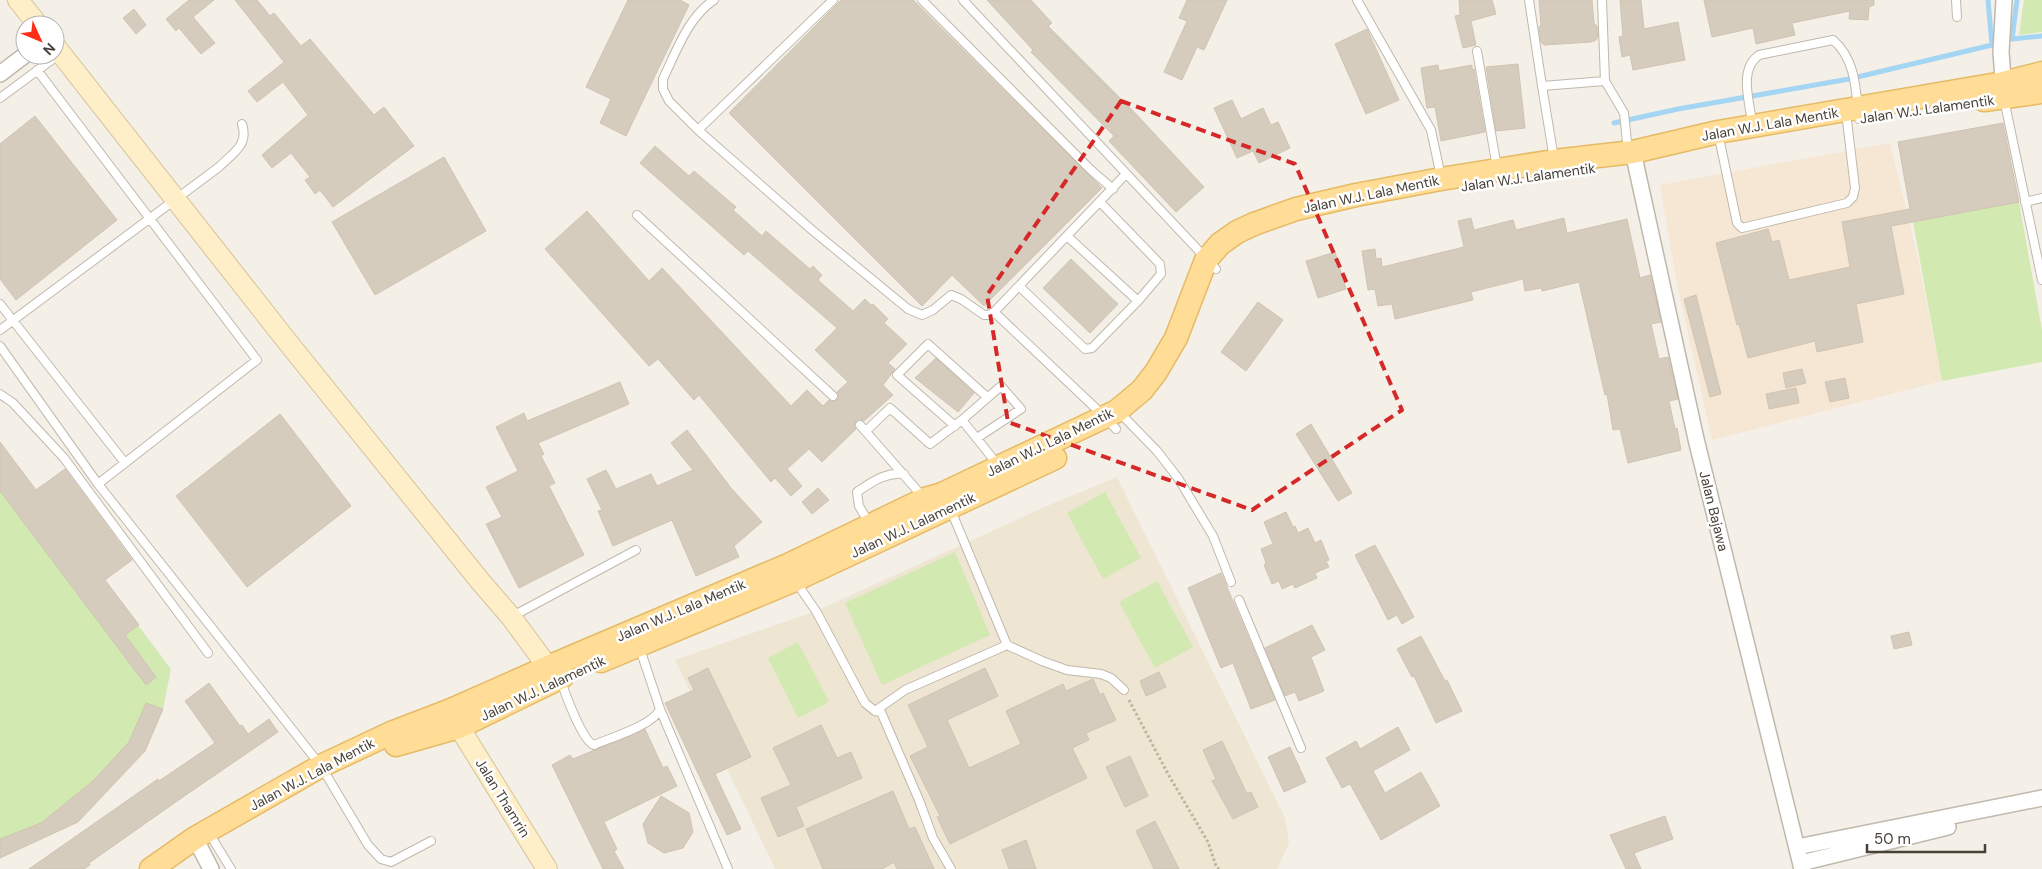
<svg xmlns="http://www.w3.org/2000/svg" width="2042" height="869" font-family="'DM Sans',sans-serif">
<rect width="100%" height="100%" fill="#f4f0e8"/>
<!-- commercial -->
<path fill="#f6e6d4" d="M1890 143 1916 249 1942 381 1712 440 1676 279 1660 185Z"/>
<!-- education -->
<path fill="#eee5d2" d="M1117 477 1285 818 1289 843 1277 869H775L675 660 816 611 1047 506Z"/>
<!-- green -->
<path fill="#d2e9b1" d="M2024 0H2042V32L2019 35Z
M2019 202 2042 330V362L1942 381 1913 222Z
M0 442 171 669 163 709 145 751 103 795 51 834 0 858Z
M1105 492 1141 558 1103 579 1067 513Z
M955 552 990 635 882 685 845 603Z
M1157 581 1193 647 1155 668 1119 602Z
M798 642 829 702 798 718 768 658Z"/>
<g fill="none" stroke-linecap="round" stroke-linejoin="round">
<!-- stream -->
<path stroke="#a4d5f2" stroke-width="5" d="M2017 0 2012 39 2042 36
M1614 123 1678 109 1849 79 1992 45 1988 0"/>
</g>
<!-- building -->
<path fill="#d6ccbe" stroke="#d1c3b1" d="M189 0H214L193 17 215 43 201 54 179 28 176 31 166 19Z
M235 0H257L270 16 274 13 301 46 310 39 374 115 384 107 414 146 333 207 320 190 315 194 305 180 310 177 291 153 272 168 262 155 308 115 283 82 257 102 248 91 284 62Z
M628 0H680L689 5 626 136 600 123 611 99 586 87Z
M841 0H913L1102 188 984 306 952 275 922 306 729 113Z
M987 0H1031L1052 23 1048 26 1137 115 1204 187 1176 212 1109 141 1114 136 1031 52 1033 50Z
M1187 0H1227L1204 50 1197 47 1182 80 1164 72 1187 21 1179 18Z
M1459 0H1492L1496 14 1471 21 1476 45 1463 48 1455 16 1460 15Z
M1539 0H1592L1594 23 1597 26 1598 37 1596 40 1591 42 1544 45 1541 42 1539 27 1541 25Z
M1620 0H1641L1644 29 1678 22 1685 60 1633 70 1630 55 1622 57 1619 37 1623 36Z
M1704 0H1874V5L1869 7 1868 20 1849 19 1850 11 1792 23 1795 35 1756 44 1753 28 1712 37Z
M134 9 146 25 136 34 123 18Z
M1367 29 1399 100 1366 114 1335 44Z
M1518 64 1525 128 1496 131 1486 67Z
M1438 65 1439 71 1472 65V69H1474L1485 132 1441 141 1435 107 1427 108 1421 68Z
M1232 100 1241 119 1263 108 1271 125 1278 122 1290 148 1259 163 1253 151 1237 158 1214 108Z
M35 116 117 220 16 300 0 279V144Z
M2003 123 2019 202 1891 226 1904 294 1856 304 1863 342 1817 352 1815 341 1748 358 1739 324 1737 325 1716 243 1768 229 1772 242 1779 240 1789 280 1850 267 1842 222 1910 209 1898 142Z
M655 146 689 176 694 171 736 207 733 210 762 236 766 231 810 269 813 266 822 275 818 280 853 311 865 299 871 305 873 304 888 319 884 323 907 344 888 363 895 369 883 385 893 395 864 421 859 419 856 421 854 426 856 429 822 462 809 449 787 469 802 486 791 496 775 478 771 482 699 395 694 400 658 359 649 366 545 249 587 211 649 281 662 268 791 406 807 390 823 406 829 400 832 402 837 400 839 397 837 392 848 382 815 350 837 328 748 251 744 255 640 163Z
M444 157 486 231 375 295 332 222Z
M1471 218 1474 230 1513 220 1516 230 1564 218 1567 233 1627 219 1640 278 1650 275 1661 322 1651 324 1659 359 1668 357 1678 399 1669 401 1675 429 1677 428 1681 450 1628 463 1620 429 1613 430 1607 394 1605 395 1579 282 1542 291 1541 288 1525 291 1523 279 1471 292 1473 300 1395 319 1392 304 1378 306 1375 289 1368 290 1362 251 1375 249 1376 259 1381 258 1382 267 1464 247 1458 221Z
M1335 252 1346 289 1318 298 1306 261Z
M1071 259 1118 304 1090 333 1043 288Z
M1696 295 1721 394 1710 397 1684 299Z
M1258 302 1283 320 1246 371 1221 352Z
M936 358 974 393 958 412 915 378Z
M1802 369 1806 383 1786 388 1783 373Z
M1845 378 1849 398 1830 402 1825 382Z
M620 382 629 404 538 443 544 454 541 456 555 483 549 486 584 555 519 588 486 524 502 517 486 487 518 471 496 427 524 413 527 421Z
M1796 388 1799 403 1769 409 1766 394Z
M280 414 351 506 247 587 176 496Z
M1311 424 1352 493 1338 501 1296 434Z
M687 430 731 488 762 522 734 546 739 557 696 576 672 520 613 546 598 511 602 510 587 479 606 470 616 489 651 474 657 486 693 470 671 443Z
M0 442 36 490 65 469 132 560 105 580 139 625 125 635 156 677 146 685 0 491Z
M818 488 829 500 812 514 802 502Z
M1286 512 1293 527 1295 526 1298 533 1308 528 1315 543 1321 540 1329 560 1326 561 1329 567 1315 573 1317 578 1295 588 1293 584 1282 589 1279 581 1272 584 1264 565 1266 563 1261 549 1273 544 1264 522Z
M1375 545 1414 617 1402 624 1397 615 1388 620 1355 555Z
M1221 573 1275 700 1251 709 1233 663 1221 668 1188 588Z
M1312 625 1325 650 1311 657 1324 691 1299 701 1295 692 1285 696 1265 648Z
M1909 632 1912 645 1894 649 1891 636Z
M1421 636 1445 681 1447 680 1462 711 1436 723 1414 676 1412 677 1397 649Z
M708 668 751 757 715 774 741 829 727 835 665 703 694 690 688 678Z
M985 668 998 696 947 720 969 768 1021 744 1006 711 1063 684 1066 691 1093 679 1100 695 1103 693 1116 720 1086 733 1089 740 1072 748 1087 778 950 844 937 817 940 816 910 756 928 747 908 705Z
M1159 672 1166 687 1146 696 1140 681Z
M209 683 240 726 242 725 248 734 269 719 278 732 180 799 89 863 90 865 84 869H29L158 779 159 781 215 743 185 701Z
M146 703 163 709 145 751 78 822 0 858V839L41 823 93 781 129 742Z
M821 725 837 758 851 752 862 778 796 807 804 826 778 837 761 798 791 785 773 748Z
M1398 727 1410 750 1373 771 1385 793 1421 772 1440 806 1381 840 1350 784 1342 788 1326 758 1356 741 1360 749Z
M645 729 663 768 667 766 677 786 604 822 617 849 614 851 624 869H603L552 765 570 755 573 759Z
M1222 741 1247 794 1251 792 1258 807 1233 819 1212 781 1216 779 1203 750Z
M1290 747 1306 782 1284 792 1268 757Z
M1130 756 1148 796 1125 807 1106 767Z
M893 791 909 829 915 827 934 869H897L894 862 882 869H823L806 829Z
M661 796 689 813 693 832 683 848 664 853 648 843 643 824Z
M1665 816 1673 839 1634 853 1641 869H1626L1610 835Z
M1155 821 1179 869H1154L1136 831Z
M1026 840 1036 869H1009L1002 850Z"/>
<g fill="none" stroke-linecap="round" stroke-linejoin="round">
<!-- lane casing -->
<g stroke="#c0b8ab" stroke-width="10">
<path id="lane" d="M714 0C688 17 676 52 663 79V89L669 101 698 130 812 230 908 309 922 315 933 310 951 295 961 299 984 315H989L994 312 1126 174
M922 0 1091 170 1113 189
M963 0 1216 269
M1357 0 1431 130 1441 177
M1529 0 1542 86
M1602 0 1605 81
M1956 0 1957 17
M1477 51 1497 168
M0 98 61 53
M2004 99 2042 280
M1752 123C1750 102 1738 70 1759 55L1833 40C1856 59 1856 92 1859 119
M698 130 833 0
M1718 133 1737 223 1742 228 1847 203 1853 197 1855 188 1846 112
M1554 159 1542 86 1605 81 1624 113 1628 151
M2025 202 2042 198
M637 215 833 396
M1067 236 1138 301
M1019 286 1085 349 1092 348 1138 301 1161 274 1160 264 1100 202
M0 304 125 463
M994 312 1105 417 1116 429
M0 330 219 167C233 153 249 145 242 124
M0 346 98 484 257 360 37 70
M0 394 13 403 64 458 208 653
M1119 412 1157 451 1178 478 1213 536 1231 582
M962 420 1001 386 1021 409 977 438
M860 425 923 497
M955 426 897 375 928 344 987 397
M866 431 890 408 930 444 962 420 998 465
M98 484 321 766 368 845 381 859 391 862 431 841
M950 508 1007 645
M869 523 859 506 857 492C872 482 885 472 904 474
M796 582 816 611 865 703 875 711 881 712 919 800 933 838 951 869
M1239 600 1301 748
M511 617 636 550
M561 679C564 692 583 742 594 745 610 738 654 725 660 709L639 646
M660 709 728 869
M875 711 905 690 1007 645 1042 661 1067 670 1101 674 1111 678 1124 690
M209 833 231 869"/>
</g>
<!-- street casing -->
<g stroke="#c0b8ab" stroke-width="18">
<path id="street" d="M0 74 25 55
M2004 92 2001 52 2004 0
M1633 152 1696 439 1802 869
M195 838 211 869
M1797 847 2042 798
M1801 863 1948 827"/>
</g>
<!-- secondary casing -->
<g stroke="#d5c298" stroke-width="22">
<path id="secondary" d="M18 0 38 25
M55 46 286 340 480 581 511 617 548 667 550 683
M459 727 547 869"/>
</g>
<!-- primary casing -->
<g stroke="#e6ba65" stroke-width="25">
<path id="primary" d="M1984 100 2042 92
M601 661 795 580 1055 458
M396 745 459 727 562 677
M151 869 195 838 321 766 391 733 451 710 548 667 788 565 925 499 942 494 1117 411 1142 390 1156 372 1176 338 1206 260 1220 244 1237 232 1254 224 1296 209 1356 195 1441 179 1554 161 1633 152 1718 132 2003 83 2042 73"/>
</g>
<!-- path -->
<path stroke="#c2b39c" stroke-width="3" stroke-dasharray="2.5 2.5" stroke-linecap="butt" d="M1129 700 1168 774 1208 842 1216 866 1219 869"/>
<!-- lane -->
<use href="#lane" stroke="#fff" stroke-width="8"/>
<!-- street -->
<use href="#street" stroke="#fff" stroke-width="15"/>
<!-- secondary -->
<use href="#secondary" stroke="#ffefc8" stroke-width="20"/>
<!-- primary -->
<use href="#primary" stroke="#ffdd97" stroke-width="22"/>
</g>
<!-- marked area -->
<path fill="none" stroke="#d62828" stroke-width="4" stroke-dasharray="10 6" stroke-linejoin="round" d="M1121 101 1295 164 1402 410 1252 510 1008 422 987 295Z"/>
<g text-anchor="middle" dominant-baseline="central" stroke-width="5" stroke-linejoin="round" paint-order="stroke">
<!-- street labels -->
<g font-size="14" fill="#484137" stroke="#fff">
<text transform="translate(1927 109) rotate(-8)">Jalan W.J. Lalamentik</text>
<text transform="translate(1770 124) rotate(-10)">Jalan W.J. Lala Mentik</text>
<text transform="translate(1528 177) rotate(-8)">Jalan W.J. Lalamentik</text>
<text transform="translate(1371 194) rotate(-12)">Jalan W.J. Lala Mentik</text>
<text transform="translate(1050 442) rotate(-26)">Jalan W.J. Lala Mentik</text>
<text transform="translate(1714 511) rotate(76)">Jalan Bajawa</text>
<text transform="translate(913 525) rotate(-25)">Jalan W.J. Lalamentik</text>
<text transform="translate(681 610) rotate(-23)">Jalan W.J. Lala Mentik</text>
<text transform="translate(543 688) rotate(-25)">Jalan W.J. Lalamentik</text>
<text transform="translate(312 774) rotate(-28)">Jalan W.J. Lala Mentik</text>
<text transform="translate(503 798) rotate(58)">Jalan Thamrin</text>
</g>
</g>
<!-- north arrow -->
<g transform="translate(40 40) rotate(134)"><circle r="24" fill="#ffffff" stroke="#b6b3af"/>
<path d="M0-4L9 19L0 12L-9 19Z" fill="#fe2f16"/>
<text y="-8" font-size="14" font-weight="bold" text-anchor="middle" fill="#484137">N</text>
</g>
<!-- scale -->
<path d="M1867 844v8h118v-8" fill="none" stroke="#484137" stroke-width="2.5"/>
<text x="1874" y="844" font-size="15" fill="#484137" stroke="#ffffff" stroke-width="4" paint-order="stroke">50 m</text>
</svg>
